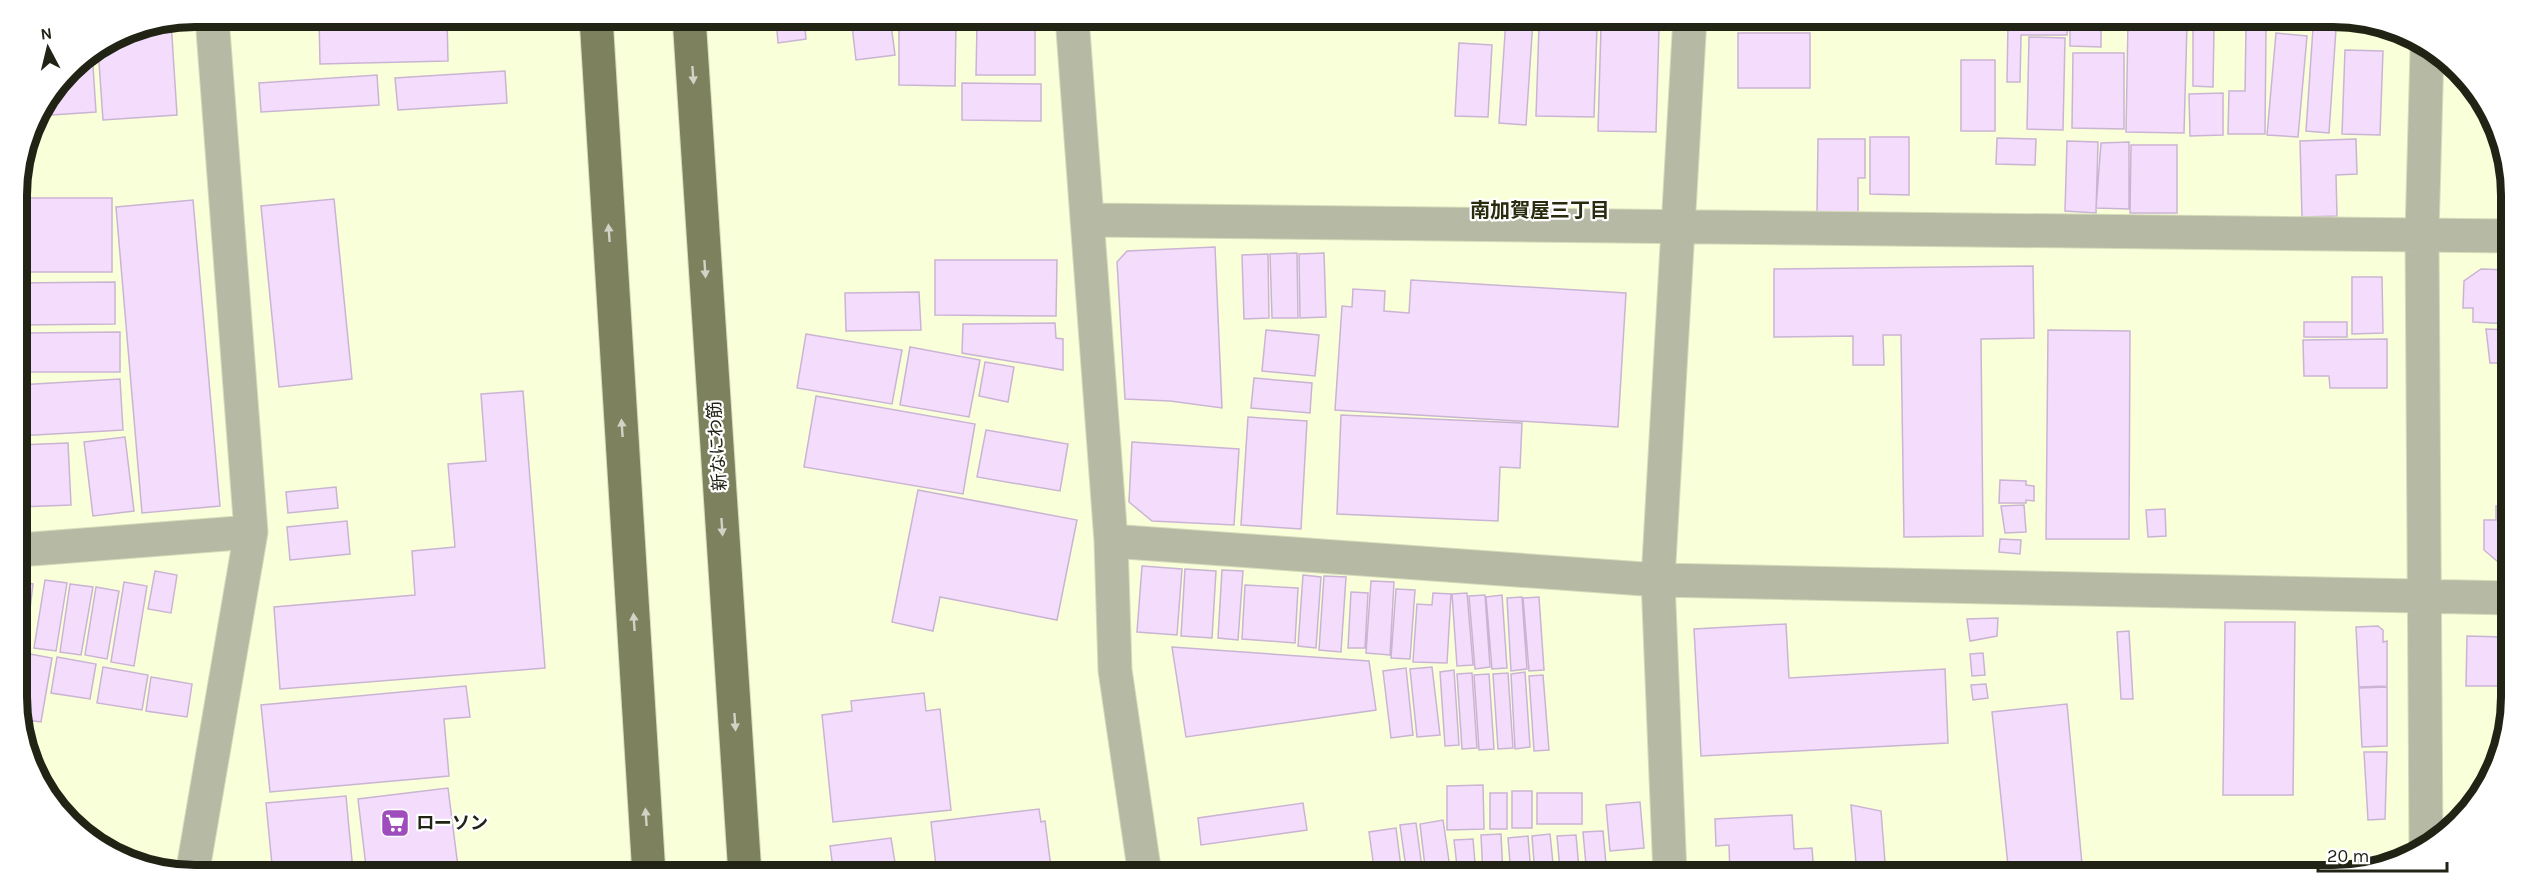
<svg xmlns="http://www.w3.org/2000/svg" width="2528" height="892" font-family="Karla,'Noto Sans JP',sans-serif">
<rect width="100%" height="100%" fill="#f9ffd9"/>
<!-- building -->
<path fill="#f4dcfd" stroke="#cab4d3" stroke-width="1.5" d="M319 17H447L448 61 320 64Z
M776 17H804L806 39 778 43Z
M851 17H890L895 55 856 60Z
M1506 19 1533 20 1526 125 1499 123Z
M171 21 177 115 103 120 98 48 127 30Z
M899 21 956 22 955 86 899 85Z
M2128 22 2187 24 2184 133 2126 132Z
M2008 24 2068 25 2067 35H2021L2020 82H2007Z
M2070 25 2101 26V47L2070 46Z
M977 26H1035V75H976Z
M1539 26 1597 27 1594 117 1536 116Z
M1601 27 1659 29 1656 132 1598 131Z
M2193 27 2214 28 2213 87 2193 86Z
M2266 28 2265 134H2228L2229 91H2245L2246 29Z
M2313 28 2336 29 2329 133 2306 131Z
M1738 33H1810V88H1738Z
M2276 33 2307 36 2298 137 2267 135Z
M2029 37 2065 38 2063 130 2027 129Z
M1459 43 1492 45 1488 117 1455 116Z
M2345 50 2383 51 2380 135 2342 134Z
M92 51 96 112 37 116V113L77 61Z
M2073 53H2124V129L2072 128Z
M1961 60H1995V131H1961Z
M505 71 507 103 398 110 395 78Z
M377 75 379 105 261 112 259 83Z
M962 83 1041 84V121L962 120Z
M2223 93V135L2190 136 2189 94Z
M1870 137H1909V195L1870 194Z
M1997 138 2036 139 2035 165 1996 164Z
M1818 139H1865V178H1858V213H1817Z
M2356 139 2357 174 2336 175 2337 216 2302 217 2300 141Z
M2067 141 2098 142 2096 213 2065 211Z
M2129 142V209L2096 208 2101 143Z
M2131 145H2177V213H2130Z
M17 198H112V272H17Z
M334 199 352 379 279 387 261 206Z
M193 200 220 506 142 513 116 207Z
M1215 247 1222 408 1170 401 1125 399 1117 262 1127 251Z
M1297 253 1298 318H1272L1270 254Z
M1324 253 1326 317 1300 318 1299 254Z
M1268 254 1269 318 1244 319 1242 255Z
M935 260H1057L1056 316 935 315Z
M2033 266 2034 338 1981 339 1983 536 1904 537 1901 335H1883L1884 365H1853V336L1774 337V269Z
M2481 269 2510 270V324L2473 322V308H2463L2464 281Z
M2352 277H2382L2383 333 2352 334Z
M1411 280 1626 293 1618 427 1335 410 1342 306 1352 307 1353 289 1385 291 1384 311 1409 313Z
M115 282V324L18 325 17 283Z
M919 292 921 330 846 331 845 293Z
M2304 322H2347V337H2304Z
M1055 323 1056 338 1063 339V370L962 353 963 324Z
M2486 329 2510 330 2511 363H2490Z
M1266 330 1319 335 1315 376 1262 371Z
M2048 330 2130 331 2129 539H2046Z
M120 332V372H28V333Z
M806 334 902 350 892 404 797 388Z
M2387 339V388H2330L2329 376H2304L2303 340Z
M910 347 980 360 969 417 900 405Z
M985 362 1014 367 1008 402 979 396Z
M1254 378 1312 383 1310 413 1251 408Z
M120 379 123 430 18 436V385Z
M523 391 545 668 280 689 274 607 415 595 412 551 455 547 448 464 486 461 481 394Z
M816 396 975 424 963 494 804 467Z
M1341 415 1522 423 1520 468 1500 467 1498 521 1337 514Z
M1248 417 1307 421 1301 529 1241 525Z
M986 430 1068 444 1060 491 977 477Z
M125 437 134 511 93 516 84 442Z
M1132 442 1239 449 1234 525 1152 521 1129 502Z
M68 443 71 505 19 507 18 445Z
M2000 480 2026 481V485L2034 486V501L2026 500V503H1999Z
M336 487 338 508 288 513 286 492Z
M918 490 1077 520 1057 620 940 597 933 631 892 622Z
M2024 505 2026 532 2005 533 2001 506Z
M2496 506H2511V573L2484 550V520H2496Z
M2165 509 2166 536 2148 537 2146 510Z
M347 521 350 554 290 560 287 527Z
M2000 539 2021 540 2020 554 1999 552Z
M1142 566 1182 569 1177 635 1137 632Z
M1185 569 1216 571 1212 638 1181 636Z
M1222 570 1243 571 1238 640 1218 638Z
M155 571 177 575 171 613 148 609Z
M1303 575 1321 577 1316 648 1298 646Z
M1324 576 1346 577 1341 652 1319 650Z
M45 580 67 583 56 651 34 648Z
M1371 581 1394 582 1390 655 1366 653Z
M19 582 33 584 29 617 19 615Z
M124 582 147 586 134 666 111 662Z
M70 584 93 587 81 655 60 652Z
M1245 585 1298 588 1295 643 1242 639Z
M96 587 119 591 107 659 85 655Z
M1396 589 1415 590 1410 659 1391 658Z
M1351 592 1368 593 1365 648H1348Z
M1433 593 1451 594 1447 663 1413 662 1417 604 1432 605Z
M1467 593 1473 665 1457 666 1452 594Z
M1485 595 1490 667 1475 669 1469 596Z
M1502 595 1507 668 1492 669 1486 597Z
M1522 597 1527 669 1511 671 1507 598Z
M1539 597 1544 670 1529 671 1523 598Z
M1998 618 1997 636 1970 641 1967 619Z
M2505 621H2511V686H2505Z
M2225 622H2295L2293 795H2223Z
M19 624 29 626 25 647 19 646Z
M1786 624 1789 678 1945 669 1948 743 1701 756 1694 629Z
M2378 626 2383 630V642L2387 641V686L2359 687 2356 627Z
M2129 631 2133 699H2121L2117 632Z
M2467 636 2503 637 2502 686H2466Z
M1172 647 1369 661 1376 710 1186 737Z
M1983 653 1985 675 1972 676 1970 654Z
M30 654 52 658 41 722 20 719Z
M57 657 96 664 90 699 51 693Z
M103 667 148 675 142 710 97 703Z
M1432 667 1440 735 1417 737 1410 669Z
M1406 668 1413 735 1391 738 1383 671Z
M1454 670 1459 745 1445 746 1440 672Z
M1525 672 1530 747 1515 749 1511 674Z
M1472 673 1477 748 1462 749 1457 674Z
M1508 673 1513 748 1498 749 1493 674Z
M1489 674 1494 749 1479 750 1474 675Z
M1543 675 1549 750 1534 751 1529 676Z
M151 677 192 684 187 717 146 711Z
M1986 684 1988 698 1973 700 1971 685Z
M466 686 470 717 444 719 449 776 270 792 261 705Z
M2387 687V746L2362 747 2359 688Z
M924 693 926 711 940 709 951 810 833 822 822 715 852 711 851 701Z
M2067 704 2083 875H2009L1992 712Z
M2364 752H2387L2385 819 2368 820Z
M1483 785 1484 829 1447 830V786Z
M448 788 458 867 388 875H367L358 799Z
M1512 791H1532V828H1512Z
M1490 793H1507V829H1490Z
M1537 793H1582V824H1537Z
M346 796 353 871 307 875H273L266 803Z
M1640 802 1644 848 1610 851 1606 805Z
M1303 803 1307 830 1201 845 1198 818Z
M1851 805 1881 811 1886 875H1857Z
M1039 809 1041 822 1045 821 1052 875H937L931 822Z
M1792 815 1794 849 1812 848 1814 875H1730L1729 845 1716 846 1715 819Z
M1443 820 1451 875H1426L1420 824Z
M1416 823 1423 875H1407L1400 825Z
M1396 828 1402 875H1375L1369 832Z
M1603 831 1606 864 1586 865 1583 832Z
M1501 834 1503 875H1483L1481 835Z
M1550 834 1554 873 1535 875 1532 836Z
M1576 835 1579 869 1560 870 1557 836Z
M1528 836 1531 873 1511 875 1508 838Z
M891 838 897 875H834L830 846Z
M1473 839 1476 875H1458L1454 840Z"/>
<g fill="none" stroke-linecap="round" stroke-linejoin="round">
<!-- minor casing -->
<g stroke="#d6dcba" stroke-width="35">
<path id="minor" d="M1072 17 1111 541 1115 670 1145 875
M1088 220 2510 236
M1111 541 1658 580 2511 598
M19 550 251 532
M2426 847 2422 234 2427 51
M192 875 251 532 212 17
M1670 875 1658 580 1690 17"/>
</g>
<!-- major casing -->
<g stroke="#d6dcba" stroke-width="35">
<path id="major" d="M596 17 649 875
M689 17 745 875"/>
</g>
<!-- minor -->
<use href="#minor" stroke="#b6b9a4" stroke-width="33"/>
<!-- major -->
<use href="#major" stroke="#7d815d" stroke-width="33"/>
</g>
<!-- one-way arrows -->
<defs><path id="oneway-solid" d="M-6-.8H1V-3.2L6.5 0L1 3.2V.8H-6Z" transform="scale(1.5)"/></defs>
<g fill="#d2d3c6">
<use href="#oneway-solid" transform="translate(693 75) rotate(86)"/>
<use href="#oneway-solid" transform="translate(609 233) rotate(-94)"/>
<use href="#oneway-solid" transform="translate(705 269) rotate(86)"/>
<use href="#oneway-solid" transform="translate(622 428) rotate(-94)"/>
<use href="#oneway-solid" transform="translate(722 527) rotate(86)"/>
<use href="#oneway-solid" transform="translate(634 622) rotate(-94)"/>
<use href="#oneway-solid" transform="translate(735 722) rotate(86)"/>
<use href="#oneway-solid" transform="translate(646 817) rotate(-94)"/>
</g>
<!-- icons -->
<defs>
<g id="supermarket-square" transform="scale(1.5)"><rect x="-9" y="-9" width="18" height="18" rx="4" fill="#9f4dbc" stroke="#fff"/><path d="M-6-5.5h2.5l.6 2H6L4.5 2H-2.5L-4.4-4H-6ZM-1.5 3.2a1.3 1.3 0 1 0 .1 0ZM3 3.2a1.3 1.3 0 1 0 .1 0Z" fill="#fff"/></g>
</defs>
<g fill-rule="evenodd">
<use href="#supermarket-square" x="395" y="823"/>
</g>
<g text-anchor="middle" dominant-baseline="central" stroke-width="4.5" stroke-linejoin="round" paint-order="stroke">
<!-- street labels -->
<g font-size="18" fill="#212315" stroke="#fff">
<text transform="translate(717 446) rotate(-94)">新なにわ筋</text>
</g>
<!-- poi labels -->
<g font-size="18" font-weight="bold" fill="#212315" stroke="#fff" text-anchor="start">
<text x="416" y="823">ローソン</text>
</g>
<!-- neighbourhood labels -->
<g font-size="20" font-weight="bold" fill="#292b0c" stroke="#fff">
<text x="1540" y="210">南加賀屋三丁目</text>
</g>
</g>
<!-- crop -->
<path d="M0 0H2528V892H0ZM195 27H2333A168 168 0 0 1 2501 195V697A168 168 0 0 1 2333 865H195A168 168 0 0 1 27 697V195A168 168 0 0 1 195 27Z" fill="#fff" fill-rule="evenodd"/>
<path fill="none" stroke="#212315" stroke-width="8" d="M195 27H2333A168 168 0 0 1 2501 195V697A168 168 0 0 1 2333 865H195A168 168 0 0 1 27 697V195A168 168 0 0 1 195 27Z"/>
<!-- north arrow -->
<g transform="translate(48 48) rotate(353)" stroke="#ffffff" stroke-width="4.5" paint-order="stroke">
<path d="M0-4.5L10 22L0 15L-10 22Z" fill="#212315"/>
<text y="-9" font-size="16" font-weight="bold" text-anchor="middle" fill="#212315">N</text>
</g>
<!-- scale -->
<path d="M2318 862v9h129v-9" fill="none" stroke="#212315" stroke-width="3"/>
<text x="2327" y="862" font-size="18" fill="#212315" stroke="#ffffff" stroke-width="4.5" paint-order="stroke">20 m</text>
</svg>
